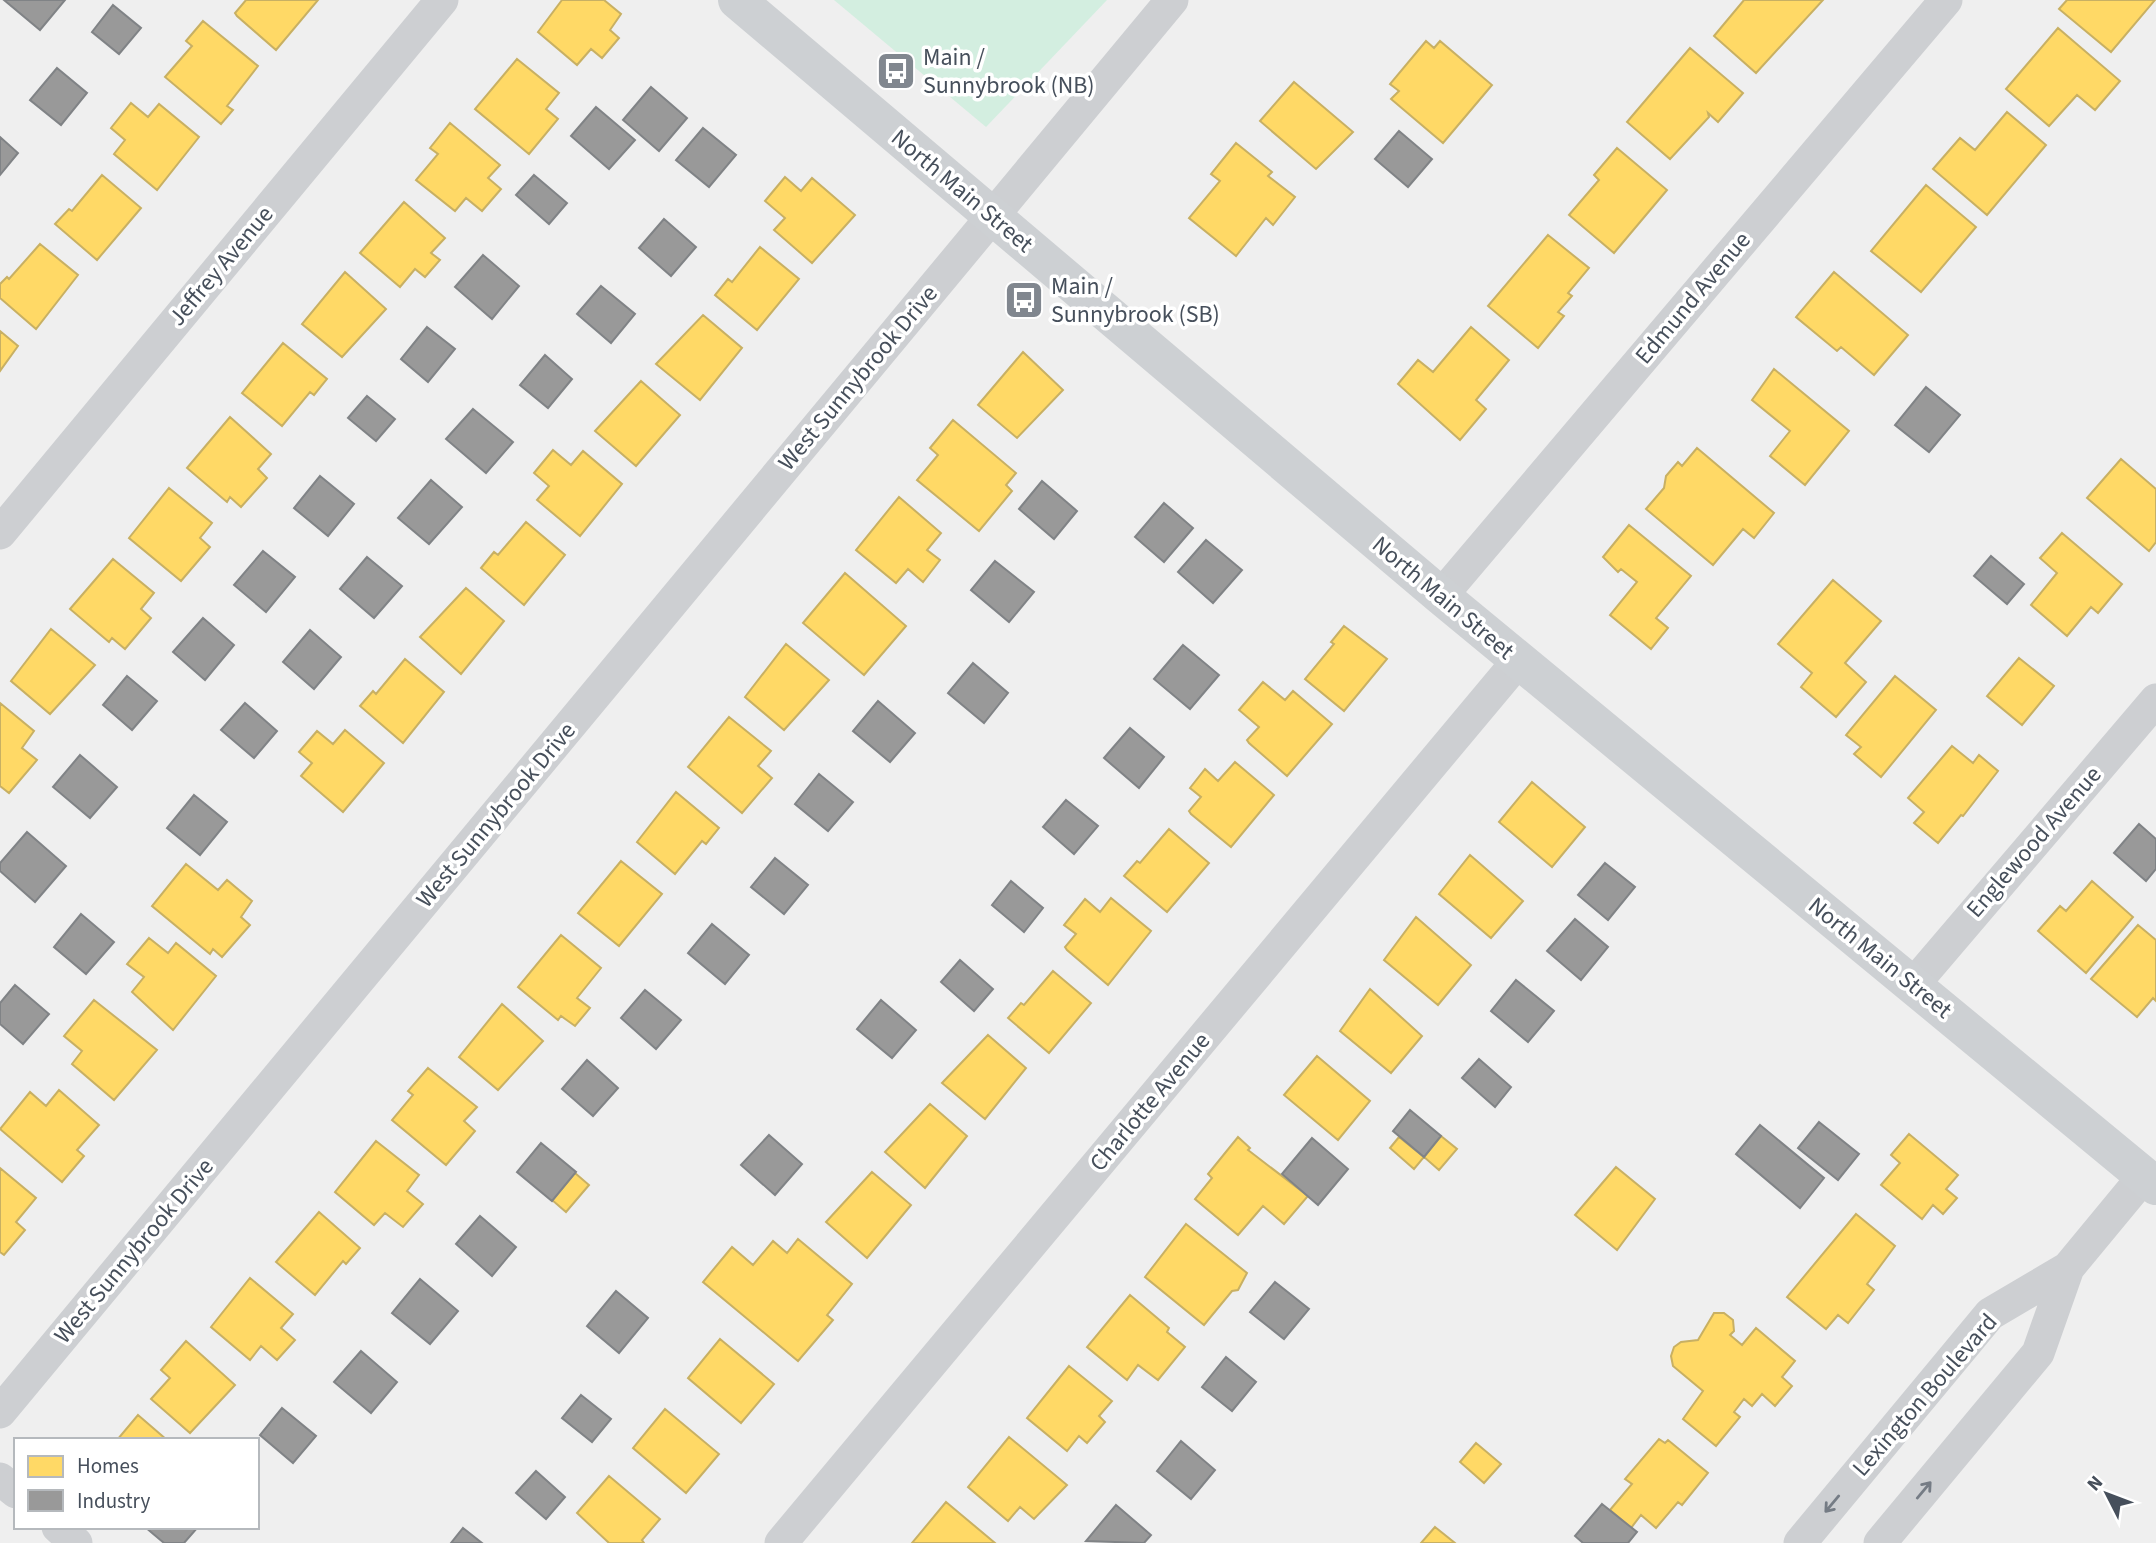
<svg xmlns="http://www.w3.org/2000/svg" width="2156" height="1543" font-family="'Source Sans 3',sans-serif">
<rect width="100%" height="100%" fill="#efefef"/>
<!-- green -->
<path fill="#d3eee0" d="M834 0H1107L986 127Z"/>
<!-- homes -->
<path fill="#ffd966" stroke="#c8b063" stroke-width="2" d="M246 0H318L276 50 237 16 235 13Z
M562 0H604L621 14 610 30 619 38 602 58 591 49 577 65 538 32Z
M1744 0H1823L1756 73 1714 36Z
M2067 0H2155L2111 52 2059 9Z
M203 21 258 66 227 106 233 110 221 124 165 77 192 46 186 41Z
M2058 28 2120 81 2095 110 2077 95 2049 126 2006 89Z
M1426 41 1434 48 1440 41 1492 85 1443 143 1391 99 1399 91 1390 84Z
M1690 48 1743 93 1718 122 1708 113 1709 117 1670 159 1627 122Z
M517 59 559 93 546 109 558 119 529 154 475 109Z
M1294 82 1353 132 1316 169 1260 121Z
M131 103 148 117 159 104 199 137 157 190 114 154 125 140 111 128Z
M2007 112 2046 145 1987 215 1933 169 1960 138 1975 150Z
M450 123 500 165 488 178 501 189 482 211 466 198 455 211 416 180 438 154 430 148Z
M1236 143 1272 172 1268 176 1295 197 1273 225 1266 218 1236 256 1189 218 1220 181 1211 174Z
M1617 148 1667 190 1614 253 1569 215 1599 180 1594 175Z
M102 175 141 208 97 260 55 224 69 209 72 211Z
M785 177 801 191 812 178 855 215 812 263 774 230 785 218 765 201Z
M1926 185 1976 227 1921 292 1871 251Z
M404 202 445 238 431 253 440 260 425 277 415 269 400 287 360 253Z
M1548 235 1589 268 1568 293 1572 296 1558 312 1564 316 1538 348 1488 306Z
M40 244 78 275 36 329 0 298V284L7 277 9 279Z
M760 247 799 279 757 330 715 295 728 279 732 282Z
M345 272 386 309 342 357 302 324Z
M1834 272 1908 335 1874 375 1841 347 1837 351 1796 317Z
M703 315 742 348 700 400 656 364Z
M1471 327 1509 360 1476 400 1486 409 1460 440 1398 384 1418 360 1433 372Z
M0 331 18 346 0 371Z
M283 343 327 379 314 395 310 392 282 426 242 393Z
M1023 352 1063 390 1017 438 978 405Z
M1774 369 1849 431 1805 485 1770 456 1790 431 1752 400Z
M641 381 680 415 636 466 595 431Z
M230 417 271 454 258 469 267 478 241 507 230 497 227 502 187 468Z
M953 420 1016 473 1006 485 1012 491 979 531 917 480 938 455 930 448Z
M1697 448 1774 513 1754 538 1743 529 1713 565 1646 509 1664 488 1666 476 1678 462 1682 466Z
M553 450 571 465 583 451 622 484 580 536 537 500 549 486 534 473Z
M2121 459 2156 489V542L2149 551 2087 498Z
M169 488 212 523 200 538 210 547 181 581 129 538Z
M899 497 941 533 927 550 940 560 923 582 908 569 896 583 856 550Z
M526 522 565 555 524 605 481 568 494 552 498 555Z
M1629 525 1691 576 1656 618 1668 628 1651 649 1610 615 1637 582 1621 569 1618 572 1603 557Z
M2062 533 2122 584 2098 613 2091 607 2067 636 2031 605 2057 573 2040 558Z
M113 559 154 593 141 609 151 618 125 649 112 638 109 642 70 609Z
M845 573 906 626 864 675 803 623Z
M1833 580 1881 621 1845 663 1866 682 1836 717 1801 687 1812 673 1778 644Z
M466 588 504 621 461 674 420 637Z
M1344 626 1387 659 1344 711 1305 679 1334 644 1331 642Z
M51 629 95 665 50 714 11 681Z
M786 644 829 680 784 730 745 697Z
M2019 658 2054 686 2022 725 1987 696Z
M405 659 444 692 403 743 360 706 373 691 376 694Z
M1895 676 1936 710 1881 777 1854 754 1861 747 1846 735Z
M1263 682 1285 700 1293 691 1332 724 1287 776 1249 743 1247 740 1259 727 1239 710Z
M0 703 34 731 22 748 37 760 9 793 0 786Z
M729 717 771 751 758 766 772 778 742 813 688 767Z
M345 730 384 763 343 812 301 776 312 763 299 752 317 731 333 744Z
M1952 746 1973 763 1979 755 1998 771 1963 816 1961 815 1938 843 1914 823 1924 812 1908 798Z
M1235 762 1274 795 1231 847 1191 814 1189 811 1201 797 1190 788 1205 769 1218 781Z
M1532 782 1585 827 1552 867 1499 822Z
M676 792 719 828 706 844 702 841 675 874 637 842Z
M1169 829 1209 863 1167 912 1124 876 1137 861 1140 863Z
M1470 855 1523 901 1491 938 1439 894Z
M621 861 662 894 619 946 578 913Z
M186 864 218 890 227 880 252 901 241 917 250 925 222 957 213 949 210 954 152 906Z
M2092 881 2133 917 2086 973 2038 931 2060 906 2066 911Z
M1111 898 1151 931 1108 985 1067 950 1065 947 1076 934 1064 925 1085 899 1100 912Z
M1416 917 1471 965 1438 1005 1384 960Z
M2138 925 2156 940V1001L2153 998 2137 1017 2091 979Z
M561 935 601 968 577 998 590 1008 575 1026 561 1016 558 1020 518 987Z
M149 938 168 953 176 943 216 976 173 1030 132 992 144 977 127 964Z
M1053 971 1091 1003 1049 1053 1008 1018 1021 1003 1024 1005Z
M1370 989 1422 1036 1391 1073 1340 1031Z
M94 1000 157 1050 114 1100 72 1064 82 1051 64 1036Z
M502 1004 543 1041 498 1090 459 1057Z
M988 1035 1026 1068 985 1119 942 1083Z
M1317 1056 1370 1101 1338 1140 1284 1095Z
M428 1068 477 1107 464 1121 475 1131 446 1165 392 1120 413 1095 408 1091Z
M59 1090 99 1125 77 1150 84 1156 62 1182 0 1129 30 1092 46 1106Z
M930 1104 967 1136 925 1188 885 1152Z
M1909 1134 1958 1175 1946 1189 1957 1198 1943 1214 1933 1205 1922 1219 1881 1185 1900 1163 1891 1155Z
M1441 1136 1457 1149 1439 1170 1424 1157Z
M1238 1137 1250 1148 1248 1150 1308 1196 1284 1224 1263 1206 1238 1235 1195 1199 1212 1178 1208 1174Z
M1399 1137 1424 1157 1414 1169 1390 1148Z
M376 1141 419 1175 407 1191 423 1204 403 1227 385 1213 374 1225 335 1192Z
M1616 1167 1655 1199 1617 1250 1575 1215Z
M0 1168 36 1198 16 1222 25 1230 4 1255 0 1252Z
M872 1172 911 1205 867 1258 826 1222Z
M575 1173 589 1185 566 1212 552 1200Z
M319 1212 360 1248 346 1264 343 1261 315 1295 276 1262Z
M1856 1214 1895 1246 1867 1284 1874 1290 1848 1323 1838 1315 1826 1329 1787 1297Z
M1186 1224 1247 1273 1238 1290 1232 1291 1204 1325 1145 1277Z
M798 1239 852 1284 827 1315 833 1320 798 1361 703 1282 732 1247 753 1265 773 1241 787 1253Z
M250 1278 293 1314 281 1328 295 1340 277 1360 261 1346 250 1360 211 1327Z
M1130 1295 1169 1328 1167 1332 1185 1347 1158 1380 1138 1365 1127 1380 1087 1347Z
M1714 1313H1724L1733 1320 1734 1331 1730 1335 1742 1345 1756 1328 1795 1361 1782 1377 1792 1386 1775 1406 1762 1394 1752 1406 1744 1399 1734 1412 1740 1417 1716 1446 1683 1419 1703 1391 1673 1366 1671 1356 1674 1347 1681 1342 1698 1340Z
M720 1339 774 1384 741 1423 688 1378Z
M186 1341 235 1385 190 1433 151 1399 170 1378 161 1370Z
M1069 1366 1112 1401 1099 1416 1105 1422 1087 1443 1079 1436 1067 1451 1027 1418Z
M665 1409 719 1454 686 1493 633 1448Z
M138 1415 167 1440H117Z
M1009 1437 1067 1485 1034 1519 1020 1507 1008 1521 968 1487Z
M1659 1439 1665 1443 1668 1440 1708 1473 1682 1505 1678 1502 1656 1528 1641 1515 1631 1528 1610 1510 1632 1484 1625 1479Z
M1476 1443 1501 1464 1484 1483 1460 1462Z
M609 1476 660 1519 642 1540 644 1543H609L577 1513Z
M946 1502 995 1543H912Z
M1435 1527 1455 1543H1421Z"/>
<!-- industry -->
<path fill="#999" stroke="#808386" stroke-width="2" d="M4 0H65L40 30Z
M113 5 141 28 119 54 92 32Z
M57 68 87 93 61 125 30 100Z
M651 87 687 118 659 151 623 120Z
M596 107 635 140 609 169 571 136Z
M703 128 736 155 709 187 676 160Z
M1399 131 1432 159 1408 187 1375 159Z
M0 137 18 153 0 175Z
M534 175 567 203 549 224 516 195Z
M664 219 696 247 671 276 639 248Z
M483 255 519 286 492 319 455 287Z
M601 286 635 314 611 343 577 314Z
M427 327 455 349 428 382 401 359Z
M545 355 572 379 548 408 520 385Z
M1926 387 1960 415 1929 452 1895 425Z
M367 396 395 419 376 441 348 418Z
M473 409 513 442 486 473 446 439Z
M320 476 354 504 328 536 294 508Z
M431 480 462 507 429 544 398 518Z
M1042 481 1077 511 1054 539 1019 509Z
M1164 503 1193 528 1164 562 1135 537Z
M1206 540 1242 570 1213 603 1178 572Z
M263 551 295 577 266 612 234 585Z
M1991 556 2024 584 2007 604 1974 576Z
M367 557 402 586 374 618 340 589Z
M995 561 1034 592 1009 622 971 590Z
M203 618 234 645 205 680 173 652Z
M310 630 341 657 314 689 283 662Z
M1183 645 1219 675 1190 709 1154 679Z
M973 663 1008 693 984 723 948 693Z
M127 676 157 701 132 730 103 705Z
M878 701 915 733 890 762 853 731Z
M245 703 277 731 254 758 221 730Z
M1130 728 1164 757 1139 788 1104 758Z
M80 755 117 787 90 818 53 787Z
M819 774 853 802 828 831 795 804Z
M194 795 227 822 200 855 167 828Z
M1066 800 1098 826 1074 854 1043 827Z
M2139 824 2156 839V869L2146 881 2114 853Z
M27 832 66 866 35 902 0 871V863Z
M775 858 808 885 784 914 751 887Z
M1605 863 1635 887 1608 920 1578 895Z
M1011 881 1043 908 1024 932 992 905Z
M81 914 114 942 86 974 54 947Z
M1575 919 1608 947 1581 980 1547 951Z
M712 924 749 955 725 984 688 953Z
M960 960 993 989 974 1011 941 982Z
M1516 980 1554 1011 1528 1042 1491 1011Z
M15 985 49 1014 23 1044 0 1024V1003Z
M645 990 681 1020 656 1049 621 1018Z
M881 1000 916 1030 892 1058 857 1029Z
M1479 1059 1511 1087 1495 1107 1462 1078Z
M587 1060 618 1088 593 1116 562 1089Z
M1410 1110 1441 1136 1424 1157 1393 1131Z
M1819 1122 1859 1154 1838 1180 1798 1148Z
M1760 1125 1824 1178 1800 1208 1736 1154Z
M769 1135 802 1164 775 1195 741 1165Z
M1312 1138 1348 1169 1318 1205 1282 1174Z
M541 1143 576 1172 552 1201 517 1172Z
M480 1216 516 1247 492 1276 456 1244Z
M420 1279 458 1311 430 1344 392 1313Z
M1275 1282 1309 1309 1284 1339 1250 1312Z
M616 1291 648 1318 619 1353 587 1326Z
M361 1351 397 1382 371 1413 334 1382Z
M1226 1357 1256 1382 1232 1411 1202 1387Z
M581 1395 611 1419 592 1442 562 1418Z
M282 1408 316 1436 293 1463 260 1435Z
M1181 1441 1215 1470 1191 1499 1157 1471Z
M536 1471 565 1497 546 1519 516 1493Z
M1602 1504 1637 1532 1628 1543H1583L1575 1536Z
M1116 1505 1151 1535 1144 1543 1086 1541Z
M145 1527H198L184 1543H164Z
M463 1528 482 1543H451Z"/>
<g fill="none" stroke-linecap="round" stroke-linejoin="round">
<!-- street -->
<path stroke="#cdcfd2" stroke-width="33" d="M0 533 442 0
M1441 596 1946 0
M1913 985 2156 700
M0 1412 1172 0
M0 1479 16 1492
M58 1527 76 1543
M781 1543 1518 661
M1800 1543 1990 1314 2068 1268
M1880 1543 2038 1353 2068 1268 2144 1176"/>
<!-- secondary -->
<path stroke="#cdd0d3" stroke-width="38" d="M737 0 1441 596 2156 1186"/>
</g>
<!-- one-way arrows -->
<defs><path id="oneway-shaft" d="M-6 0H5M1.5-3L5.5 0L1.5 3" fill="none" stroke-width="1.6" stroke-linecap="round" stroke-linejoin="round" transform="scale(1.75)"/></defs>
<g stroke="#757c85">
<use href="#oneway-shaft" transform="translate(1924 1490) rotate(-50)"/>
<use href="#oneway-shaft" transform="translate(1832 1504) rotate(130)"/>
</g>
<!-- icons -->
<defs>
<g id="bus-square" transform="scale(2.0125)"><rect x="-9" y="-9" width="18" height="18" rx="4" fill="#81878f" stroke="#fff"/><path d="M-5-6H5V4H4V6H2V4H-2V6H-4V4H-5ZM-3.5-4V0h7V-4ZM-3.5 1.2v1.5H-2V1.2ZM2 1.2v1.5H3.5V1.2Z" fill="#fff"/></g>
</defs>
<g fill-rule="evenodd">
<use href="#bus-square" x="896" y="71"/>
<use href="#bus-square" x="1024" y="300"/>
</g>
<g text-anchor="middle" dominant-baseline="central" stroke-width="7" stroke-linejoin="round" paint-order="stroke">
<!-- poi labels -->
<g font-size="24" fill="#464f5b" stroke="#fff" text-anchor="start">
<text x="923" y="57">Main /<tspan x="923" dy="28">Sunnybrook (NB)</tspan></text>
<text x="1051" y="286">Main /<tspan x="1051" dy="28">Sunnybrook (SB)</tspan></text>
</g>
<!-- street labels -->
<g font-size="24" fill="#464f5b" stroke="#fff">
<text transform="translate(962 191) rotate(40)">North Main Street</text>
<text transform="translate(221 266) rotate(-50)">Jeffrey Avenue</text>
<text transform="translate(1693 298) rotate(-50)">Edmund Avenue</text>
<text transform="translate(858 378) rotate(-50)">West Sunnybrook Drive</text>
<text transform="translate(1443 598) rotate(40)">North Main Street</text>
<text transform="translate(496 815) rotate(-50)">West Sunnybrook Drive</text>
<text transform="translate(2034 842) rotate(-49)">Englewood Avenue</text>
<text transform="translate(1880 958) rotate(39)">North Main Street</text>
<text transform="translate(1150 1102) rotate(-50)">Charlotte Avenue</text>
<text transform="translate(134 1251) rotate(-50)">West Sunnybrook Drive</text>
<text transform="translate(1925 1395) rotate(-49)">Lexington Boulevard</text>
</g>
</g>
<!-- legend -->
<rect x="14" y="1438" width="245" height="91" fill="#ffffff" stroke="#b5b9bd" stroke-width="2"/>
<rect x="28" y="1456" width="35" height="21" fill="#ffd966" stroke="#b5b9bd" stroke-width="2"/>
<text x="77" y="1473" font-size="21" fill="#464f5b">Homes</text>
<rect x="28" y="1490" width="35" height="21" fill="#999999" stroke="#b5b9bd" stroke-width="2"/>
<text x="77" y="1508" font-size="21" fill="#464f5b">Industry</text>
<!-- north arrow -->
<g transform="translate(2107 1494) rotate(312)" stroke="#ffffff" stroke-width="5" paint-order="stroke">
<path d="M0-5L12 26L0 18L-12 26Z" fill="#464f5b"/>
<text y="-10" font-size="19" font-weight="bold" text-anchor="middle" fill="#464f5b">N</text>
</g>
</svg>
